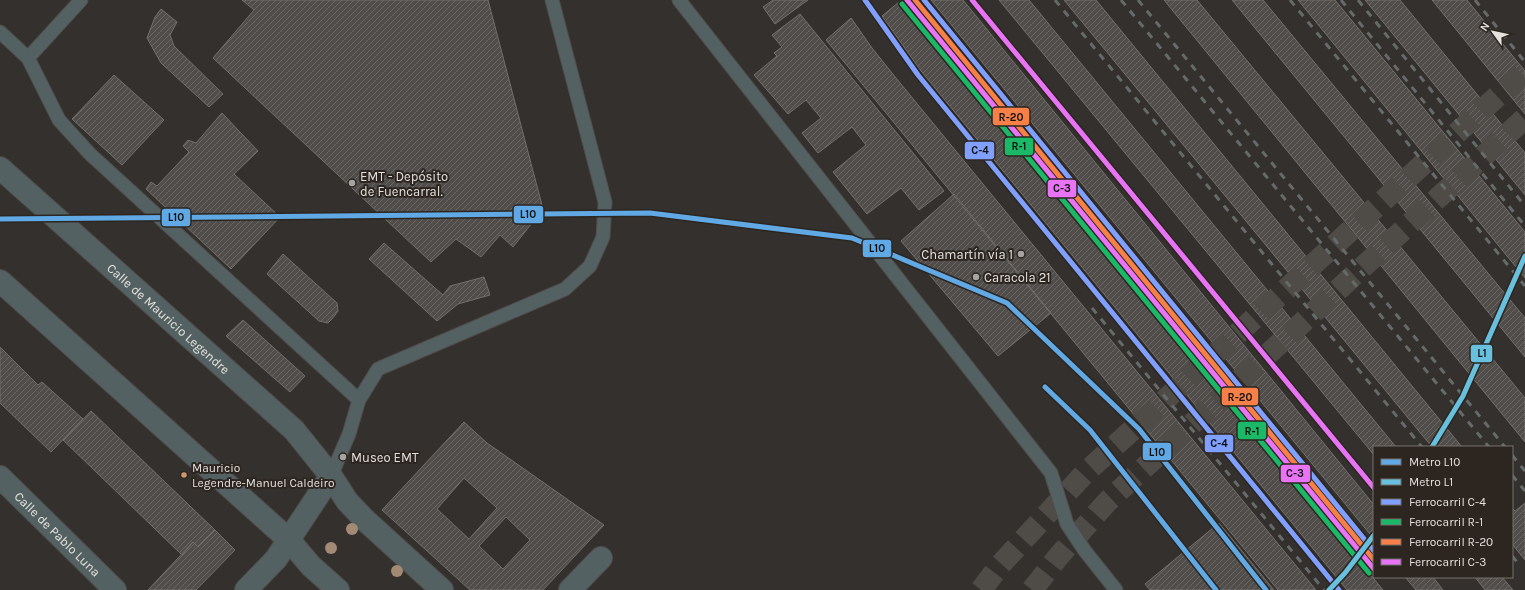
<svg xmlns="http://www.w3.org/2000/svg" width="1525" height="590" font-family="Karla,sans-serif">
<defs>
<pattern id="building-hatch" width="6" height="6" patternUnits="userSpaceOnUse"><rect width="6" height="6" fill="#504d4a"/><path d="M-1 1l2-2M0 6l6-6M5 7l2-2" fill="none" stroke="#696664"/></pattern>
</defs>
<rect width="100%" height="100%" fill="#34302d"/>
<!-- building -->
<path fill="url(#building-hatch)" stroke="#726f6c" fill-rule="evenodd" d="M242 0H488L543 209 513 247 500 235 481 257 456 239 431 262 213 58 254 10Z
M773 0H808L775 24 763 7Z
M931 0H963L1374 505V539Z
M999 0H1029L1396 447H1374V455Z
M1064 0H1096L1462 447H1432Z
M1164 0H1197L1525 398V442Z
M1232 0H1263L1525 318V357Z
M1298 0H1335L1525 232V278Z
M1365 0H1400L1525 153V195Z
M1432 0H1467L1525 71V114Z
M899 2 1383 590H1347L921 71 882 16Z
M161 9 177 22 170 35 174 46 223 94 209 107 161 63 147 38 155 17Z
M800 14 944 191 919 210 901 188 867 214 833 172 866 145 852 127 818 153 802 133 821 118 806 100 788 114 754 75 777 56 774 53 782 47 772 35Z
M851 18 872 48 896 78 1316 590H1278L826 40Z
M114 75 164 120 122 165 72 119Z
M222 113 258 151 234 174 280 217 231 269 146 189 151 182 157 186 189 152 183 146 188 140 196 143Z
M954 194 1051 313 998 356 901 241Z
M384 243 443 295 450 286 484 277 490 295 458 304 437 321 369 259Z
M283 254 337 303 338 311 333 318 328 323 319 321 267 274Z
M243 320 305 376 290 392 226 336Z
M0 347 38 385 42 382 83 419 51 452 0 403Z
M91 411 215 530 198 547 193 542 182 555 63 440Z
M464 422 487 443 604 525 543 590H470L382 510ZM464 478 497 508 469 539 437 509ZM506 517 530 540 503 569 479 546Z
M1525 503V560L1512 544V508L1515 511Z
M1219 523 1274 590H1150L1145 584Z
M215 530 235 550 196 590H148L193 542 198 547Z
M1405 577H1433L1443 590H1416Z
M1475 577H1502L1513 590H1485Z"/>
<g fill="none" stroke-linecap="round" stroke-linejoin="round">
<!-- primary-tunnel -->
<path stroke="#4f4b47" stroke-width="22" stroke-dasharray="22 11" stroke-linecap="butt" d="M981 590 1001 564 1085 473 1525 71
M1032 590 1058 557 1107 502 1525 118"/>
<!-- service casing -->
<g stroke="#4f4c4a" stroke-width="15">
<path id="service" d="M679 0 1051 473 1067 524 1085 551 1116 590
M0 32 28 58 59 120 90 154 359 400
M28 58 81 0
M331 476 349 434 359 400 378 369 565 289 590 266 603 237 605 202 552 0"/>
</g>
<!-- minor casing -->
<g stroke="#4f4c4a" stroke-width="24">
<g id="minor">
<path d="M331 476 347 501 365 520 442 590"/>
<path id="s1" d="M0 477 115 590"/>
<path d="M570 590 601 558"/>
</g>
</g>
<!-- tertiary casing -->
<g stroke="#4f4c4a" stroke-width="24">
<g id="tertiary">
<path id="s2" d="M0 168 294 430 331 476 276 559 246 590"/>
<path d="M0 281 289 540 311 566 338 590"/>
</g>
</g>
<!-- service -->
<use href="#service" stroke="#546163" stroke-width="13"/>
<!-- minor -->
<use href="#minor" stroke="#546163" stroke-width="22"/>
<!-- tertiary -->
<use href="#tertiary" stroke="#546163" stroke-width="22"/>
<!-- rail -->
<path stroke="#656b6a" stroke-width="3" stroke-dasharray="7 7" stroke-linecap="butt" d="M1055 0 1422 447
M1121 0 1489 447
M1138 0 1505 447
M1290 0 1525 286
M1341 0 1525 226
M1358 0 1525 206
M1475 0 1525 62
M1092 308 1324 590
M1512 455 1525 471
M1512 475 1525 491
M1512 556 1518 563"/>
<!-- rail-1 casing -->
<g stroke="#2d2620" stroke-width="8">
<path id="rail-1" d="M865 0 918 75 1339 590
M924 0 1374 551"/>
</g>
<!-- rail-2 casing -->
<g stroke="#2d2620" stroke-width="8">
<path id="rail-2" d="M902 4 1369 573"/>
</g>
<!-- rail-3 casing -->
<g stroke="#2d2620" stroke-width="8">
<path id="rail-3" d="M915 0 1374 560"/>
</g>
<!-- rail-4 casing -->
<g stroke="#2d2620" stroke-width="8">
<path id="rail-4" d="M907 0 1374 569
M972 0 1374 488"/>
</g>
<!-- rail-1 -->
<use href="#rail-1" stroke="#80a0ff" stroke-width="5"/>
<!-- rail-2 -->
<use href="#rail-2" stroke="#1ab867" stroke-width="5"/>
<!-- rail-3 -->
<use href="#rail-3" stroke="#f78048" stroke-width="5"/>
<!-- rail-4 -->
<use href="#rail-4" stroke="#e874f5" stroke-width="5"/>
<!-- metro-1 casing -->
<g stroke="#2d2620" stroke-width="8">
<path id="metro-1" d="M0 219 650 213 852 238 1007 303 1139 429 1266 590
M1045 387 1090 430 1216 590"/>
</g>
<!-- metro-2 casing -->
<g stroke="#2d2620" stroke-width="8">
<path id="metro-2" d="M1432 447 1463 396 1525 256
M1329 590 1345 573 1374 535"/>
</g>
<!-- metro-1 -->
<use href="#metro-1" stroke="#60a9e5" stroke-width="5"/>
<!-- metro-2 -->
<use href="#metro-2" stroke="#67c0dd" stroke-width="5"/>
</g>
<!-- trees -->
<g fill="#a28a75">
<circle cx="352" cy="529" r="6"/>
<circle cx="331" cy="548" r="6"/>
<circle cx="397" cy="571" r="6"/>
</g>
<!-- markers -->
<g fill="#a7a39f" stroke="#2d2620" stroke-width="1.5">
<circle cx="352" cy="183" r="4"/>
<circle cx="1021" cy="254" r="4"/>
<circle cx="976" cy="277" r="4"/>
<circle cx="343" cy="457" r="4"/>
</g>
<circle fill="#cd976f" stroke="#2d2620" stroke-width="1.5" cx="184" cy="475" r="3.5"/>
<g text-anchor="middle" dominant-baseline="central" stroke-width="4" stroke-linejoin="round" paint-order="stroke">
<!-- bus labels -->
<g font-size="12" fill="#e5e1dd" stroke="#2d2620" text-anchor="start">
<text x="192" y="468">Mauricio<tspan x="192" dy="15">Legendre-Manuel Caldeiro</tspan></text>
</g>
<!-- poi labels -->
<g font-size="13" fill="#e5e1dd" stroke="#2d2620" text-anchor="start">
<text x="360" y="176">EMT - Depósito<tspan x="360" dy="15">de Fuencarral.</tspan></text>
<text x="1013" y="254" text-anchor="end">Chamartín vía 1</text>
<text x="984" y="277">Caracola 21</text>
<text x="351" y="457">Museo EMT</text>
</g>
<!-- street labels -->
<g font-size="13" fill="#e5e1dd" stroke="#2d2620">
<text stroke="none"><textPath href="#s2" startOffset="226">Calle de Mauricio Legendre</textPath></text>
<text stroke="none"><textPath href="#s1" startOffset="81">Calle de Pablo Luna</textPath></text>
</g>
</g>
<g stroke="#2d2620" stroke-width="1.5">
<rect x="992" y="107" width="38" height="19" rx="4" fill="#f78048"/>
<rect x="1004" y="137" width="30" height="19" rx="4" fill="#1ab867"/>
<rect x="964" y="141" width="31" height="19" rx="4" fill="#80a0ff"/>
<rect x="1047" y="179" width="30" height="19" rx="4" fill="#e874f5"/>
<rect x="513" y="205" width="31" height="19" rx="4" fill="#60a9e5"/>
<rect x="161" y="208" width="30" height="19" rx="4" fill="#60a9e5"/>
<rect x="862" y="239" width="30" height="19" rx="4" fill="#60a9e5"/>
<rect x="1470" y="344" width="23" height="19" rx="4" fill="#67c0dd"/>
<rect x="1221" y="387" width="38" height="19" rx="4" fill="#f78048"/>
<rect x="1237" y="421" width="30" height="19" rx="4" fill="#1ab867"/>
<rect x="1204" y="434" width="30" height="19" rx="4" fill="#80a0ff"/>
<rect x="1142" y="442" width="30" height="19" rx="4" fill="#60a9e5"/>
<rect x="1280" y="464" width="31" height="19" rx="4" fill="#e874f5"/>
</g>
<g font-size="11" text-anchor="middle" font-weight="bold" fill="#111">
<text x="1011" y="121">R-20</text>
<text x="1019" y="150">R-1</text>
<text x="980" y="154">C-4</text>
<text x="1062" y="192">C-3</text>
<text x="528" y="218">L10</text>
<text x="176" y="221">L10</text>
<text x="877" y="252">L10</text>
<text x="1482" y="357">L1</text>
<text x="1240" y="401">R-20</text>
<text x="1252" y="435">R-1</text>
<text x="1219" y="447">C-4</text>
<text x="1157" y="456">L10</text>
<text x="1295" y="477">C-3</text>
</g>
<!-- legend -->
<rect x="1373" y="446" width="140" height="132" fill="#2d2620" stroke="#77716c"/>
<rect x="1381" y="459" width="20" height="6" fill="#60a9e5" stroke="#77716c"/>
<text x="1409" y="466" font-size="12" fill="#e5e1dd">Metro L10</text>
<rect x="1381" y="479" width="20" height="6" fill="#67c0dd" stroke="#77716c"/>
<text x="1409" y="486" font-size="12" fill="#e5e1dd">Metro L1</text>
<rect x="1381" y="499" width="20" height="6" fill="#80a0ff" stroke="#77716c"/>
<text x="1409" y="506" font-size="12" fill="#e5e1dd">Ferrocarril C-4</text>
<rect x="1381" y="519" width="20" height="6" fill="#1ab867" stroke="#77716c"/>
<text x="1409" y="526" font-size="12" fill="#e5e1dd">Ferrocarril R-1</text>
<rect x="1381" y="539" width="20" height="6" fill="#f78048" stroke="#77716c"/>
<text x="1409" y="546" font-size="12" fill="#e5e1dd">Ferrocarril R-20</text>
<rect x="1381" y="559" width="20" height="6" fill="#e874f5" stroke="#77716c"/>
<text x="1409" y="566" font-size="12" fill="#e5e1dd">Ferrocarril C-3</text>
<!-- north arrow -->
<g transform="translate(1493 32) rotate(303)" stroke="#2d2620" stroke-width="3" paint-order="stroke">
<path d="M0-3L7 15L0 10L-7 15Z" fill="#e5e1dd"/>
<text y="-6" font-size="11" font-weight="bold" text-anchor="middle" fill="#e5e1dd">N</text>
</g>
</svg>
